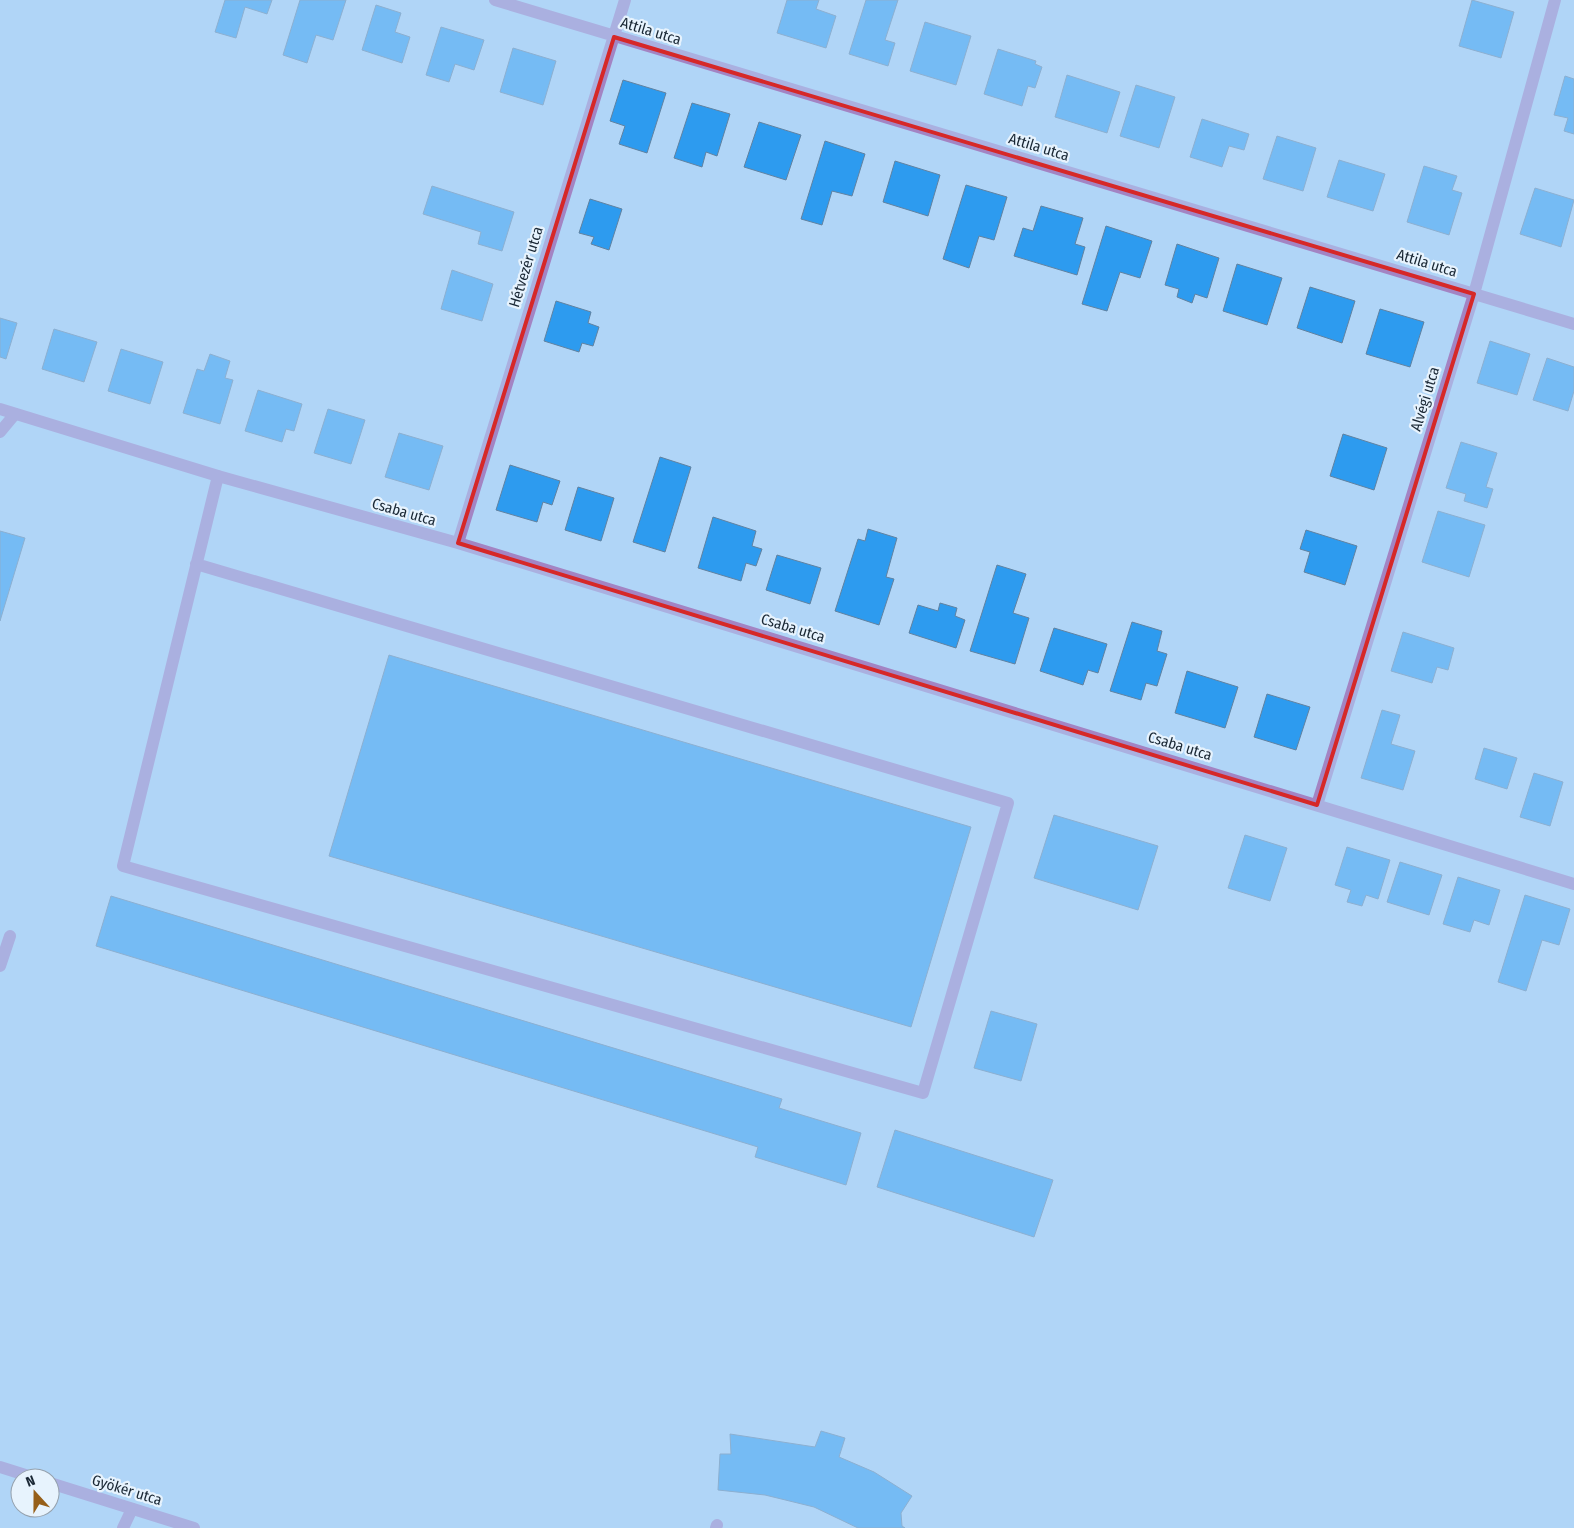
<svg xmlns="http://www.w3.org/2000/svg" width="1574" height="1528" font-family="'Fira Sans Condensed',sans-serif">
<rect width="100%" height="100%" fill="#b0d5f7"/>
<!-- building -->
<path fill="#2d9bef" stroke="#6082a1" d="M225 0H272L267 14 245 7 236 38 215 32Z
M300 0H346L333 40 316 35 307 63 283 55Z
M787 0H819L816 9 836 16 826 48 777 33Z
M866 0H898L885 40 895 43 888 66 849 54Z
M1472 0 1514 12 1501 58 1459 46Z
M376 5 401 13 395 32 410 37 402 63 362 50Z
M925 22 971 36 956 85 910 71Z
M441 27 484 40 474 70 455 64 449 82 426 75Z
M513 48 556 61 543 105 500 92Z
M998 49 1036 61 1035 64 1042 67 1035 88 1028 86 1022 106 984 94Z
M1067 75 1120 92 1107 133 1055 117Z
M1565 76 1574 79V134L1564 131 1568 118 1554 115Z
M623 80 666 93 647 153 619 144 625 126 610 121Z
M1136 85 1175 97 1159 148 1120 136Z
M692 103 730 114 717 156 706 152 702 167 674 158Z
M1202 119 1249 134 1244 150 1229 146 1222 167 1190 157Z
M759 122 801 135 786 180 744 167Z
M1277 136 1316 148 1303 191 1263 179Z
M825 141 865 154 852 196 832 191 822 225 801 219Z
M1339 160 1385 174 1373 211 1327 197Z
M895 161 940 175 928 216 883 202Z
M1424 166 1457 176 1452 190 1462 193 1449 235 1407 222Z
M966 185 1007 197 994 240 979 236 969 268 943 259Z
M432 186 514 212 502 251 478 244 481 232 423 214Z
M1535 188 1574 200 1561 247 1520 234Z
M590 199 622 209 609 250 591 244 594 237 579 233Z
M1041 206 1083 218 1075 244 1085 247 1077 275 1014 256 1023 228 1033 231Z
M1106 226 1152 241 1140 278 1120 272 1107 311 1082 304Z
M1177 244 1219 258 1207 298 1195 294 1192 303 1177 297 1179 289 1165 285Z
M1237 264 1282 278 1267 325 1223 311Z
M452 270 493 284 482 321 441 309Z
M1310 287 1355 301 1342 343 1297 328Z
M556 301 591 312 588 323 599 327 593 346 582 343 579 352 544 341Z
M1380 309 1424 322 1410 367 1366 354Z
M0 318 17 323 6 359 0 357Z
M54 329 97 342 84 382 42 369Z
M1490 341 1530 354 1517 395 1477 383Z
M121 349 163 362 150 404 108 391Z
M210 354 230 361 225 378 233 380 220 424 183 413 197 369 204 371Z
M1547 358 1574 367V391L1568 411 1533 400Z
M258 390 302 404 294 431 286 429 282 442 245 431Z
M328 409 365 420 351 464 314 453Z
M399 433 443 446 429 490 385 477Z
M1343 434 1387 448 1374 490 1330 476Z
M1461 442 1497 453 1486 487 1493 489 1487 508 1464 501 1466 494 1446 488Z
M660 457 691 467 665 552 633 542Z
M510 465 560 481 552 505 543 502 537 522 496 510Z
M578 487 614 498 601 541 565 530Z
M1438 511 1485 525 1469 577 1422 562Z
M713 517 756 531 752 546 762 549 756 566 746 563 741 581 698 568Z
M868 529 897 538 886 577 894 579 879 625 835 611 858 539 865 541Z
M1306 530 1357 546 1345 585 1304 572 1310 552 1300 549Z
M0 531 25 538 0 621Z
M777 555 821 568 810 604 766 590Z
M997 565 1026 574 1013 613 1029 618 1015 664 970 651Z
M940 603 957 608 955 616 965 620 956 648 909 633 918 605 938 611Z
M1132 622 1162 631 1157 651 1167 654 1157 686 1146 683 1141 700 1110 691Z
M1054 628 1107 644 1098 673 1088 670 1083 685 1040 671Z
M1403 632 1454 648 1448 670 1437 667 1432 683 1391 671Z
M389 655 971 827 911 1027 329 856Z
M1187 671 1238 687 1225 728 1175 713Z
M1267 694 1310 707 1296 750 1254 737Z
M1382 710 1400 715 1391 744 1415 751 1403 790 1361 778Z
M1484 748 1517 758 1507 789 1475 779Z
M1534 773 1563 782 1550 826 1520 817Z
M1054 815 1158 846 1138 910 1034 878Z
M1245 835 1287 848 1270 901 1228 888Z
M1347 847 1390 860 1378 899 1366 895 1362 906 1347 902 1351 890 1335 885Z
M1400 862 1442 875 1429 915 1387 902Z
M1458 877 1500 890 1489 925 1474 920 1470 932 1443 924Z
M1525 895 1570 909 1559 945 1542 940 1526 991 1498 982Z
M111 896 782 1099 779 1108 861 1133 846 1185 755 1157 758 1147 96 946Z
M991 1011 1037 1024 1021 1081 974 1068Z
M895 1130 1053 1180 1034 1237 877 1187Z
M821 1431 845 1438 839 1457 874 1472 912 1496 901 1513 902 1526 905 1528H858L814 1507 765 1495 718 1490 720 1454H731L730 1434 815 1447Z"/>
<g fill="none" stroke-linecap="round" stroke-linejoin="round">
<!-- lane -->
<path stroke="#a384c3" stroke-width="12" d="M0 432 15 414
M196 564 1008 803 923 1093 123 866 218 476
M0 966 10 936
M123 1528 132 1509
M716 1528 717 1525"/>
<!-- street -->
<path stroke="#a384c3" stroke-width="12" d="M495 0 1574 324
M0 409 218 476 458 543 1574 884
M458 543 625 0
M1317 805 1474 294 1555 0
M0 1467 35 1478
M50 1483 194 1528"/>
</g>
<!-- marked area -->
<path d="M0 0H1574V1528H0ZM614 37 1474 294 1317 805 458 543Z" fill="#b0d5f7" fill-opacity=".55" fill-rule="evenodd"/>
<path fill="none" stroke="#d62828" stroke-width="4" stroke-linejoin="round" d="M614 37 1474 294 1317 805 458 543Z"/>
<g text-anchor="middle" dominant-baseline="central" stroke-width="4.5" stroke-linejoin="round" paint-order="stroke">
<!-- street labels -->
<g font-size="15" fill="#192734" stroke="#e7f3fd">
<text transform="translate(651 31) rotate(17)">Attila utca</text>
<text transform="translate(1039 147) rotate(17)">Attila utca</text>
<text transform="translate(1427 263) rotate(17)">Attila utca</text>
<text transform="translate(526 267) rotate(-73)">Hétvezér utca</text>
<text transform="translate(1425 399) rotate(-73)">Alvégi utca</text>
<text transform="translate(404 512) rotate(16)">Csaba utca</text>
<text transform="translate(793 628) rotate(17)">Csaba utca</text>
<text transform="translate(1180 746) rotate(17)">Csaba utca</text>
<text transform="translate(127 1490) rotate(17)">Gyökér utca</text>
</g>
</g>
<!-- north arrow -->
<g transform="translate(35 1493) rotate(339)"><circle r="24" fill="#e7f3fd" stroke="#95a1ad"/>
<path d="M0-4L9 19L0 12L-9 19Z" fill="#965f19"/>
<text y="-8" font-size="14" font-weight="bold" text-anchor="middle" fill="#192734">N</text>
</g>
</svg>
